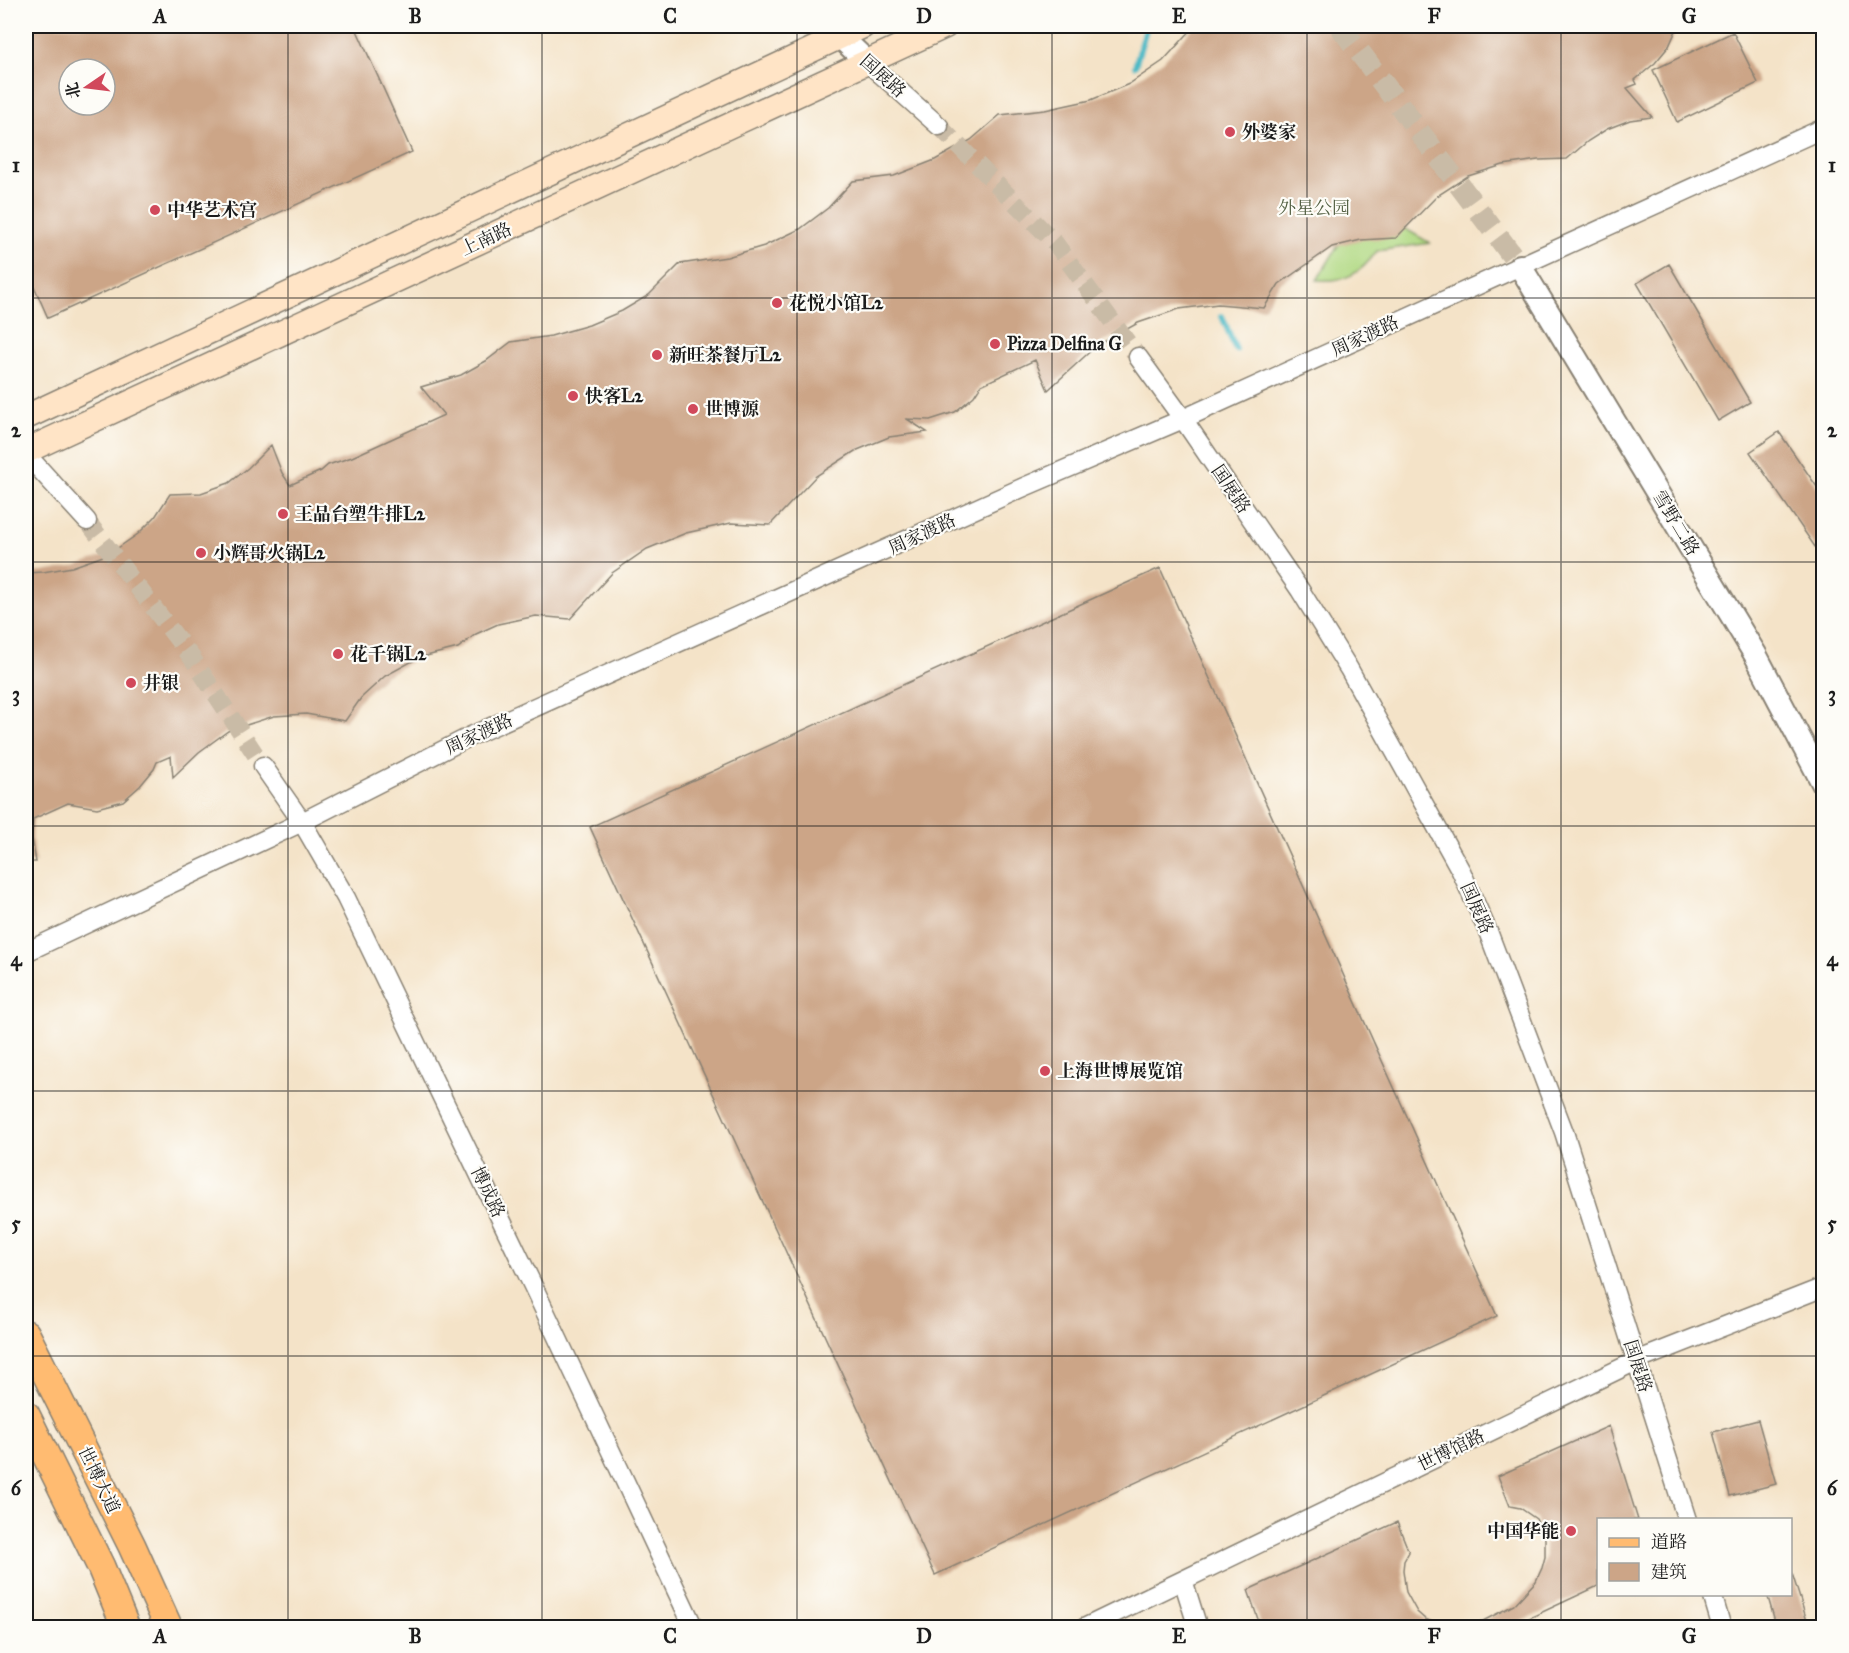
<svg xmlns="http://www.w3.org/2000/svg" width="1849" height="1653" font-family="'IM FELL Great Primer','Noto Serif SC',serif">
<rect width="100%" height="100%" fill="#fdfcf7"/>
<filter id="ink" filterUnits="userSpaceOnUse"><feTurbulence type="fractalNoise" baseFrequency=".0167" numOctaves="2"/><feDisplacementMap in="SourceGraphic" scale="12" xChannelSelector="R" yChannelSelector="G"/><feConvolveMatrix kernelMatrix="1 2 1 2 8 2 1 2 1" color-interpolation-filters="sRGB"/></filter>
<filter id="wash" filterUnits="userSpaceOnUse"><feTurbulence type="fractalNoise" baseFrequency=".008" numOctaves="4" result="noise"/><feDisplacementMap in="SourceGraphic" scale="24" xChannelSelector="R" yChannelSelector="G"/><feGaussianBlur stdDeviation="1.35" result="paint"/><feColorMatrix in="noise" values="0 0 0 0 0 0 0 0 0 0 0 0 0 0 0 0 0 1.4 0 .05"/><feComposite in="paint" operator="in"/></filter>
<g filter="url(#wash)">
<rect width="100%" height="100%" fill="#f4e3c8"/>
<!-- green -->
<path fill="#b1d983" stroke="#667a50" stroke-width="1.5" d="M1358 213 1380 214 1430 243 1377 251C1360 274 1347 282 1317 280Z"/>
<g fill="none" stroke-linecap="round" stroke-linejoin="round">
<!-- stream -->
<path stroke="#4dbac6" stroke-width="6" d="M1135 66 1147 26
M1222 316 1236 350"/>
</g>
<g id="blocks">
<!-- building -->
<path fill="#cca587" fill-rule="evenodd" d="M26 26H355L412 152 48 318 26 268ZM69 69H105V105H69Z
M1239 26H1678L1669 46 1655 63 1635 80 1637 84 1627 88 1652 117 1630 120 1607 129 1588 141 1567 159 1538 160 1503 165 1468 176 1437 196 1396 238 1361 240 1332 247 1279 284 1264 308 1218 304 1179 309 1138 323 1096 346 1048 390 1035 360 981 385 974 396 955 412 930 420 907 419 927 432 889 437 855 451 816 476 770 525 731 523 686 533 647 549 612 573 570 619 536 616 498 624 476 634 458 648 418 658 385 676 361 698 345 721 306 714 274 716 228 731 199 752 173 777 171 756 157 762 154 769 140 786 123 801 97 808 68 803 33 819 32 838 36 862H26V573L43 572 72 567 109 554 138 534 155 517 170 494 201 493 229 483 248 468 271 445 282 473 290 485 321 471 328 465 352 457 444 415 421 387 461 375 486 361 511 342 551 336 589 325 622 311 649 295 680 264 727 257 764 246 800 229 828 208 853 181 894 176 935 160 971 140 1000 115 1045 110 1091 100 1129 84 1163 61 1194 27Z
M1733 32 1758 83 1677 122 1653 70Z
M1669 264 1750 402 1718 421 1637 283Z
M1779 432 1824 497V560L1750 452Z
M1160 568 1497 1316 935 1575 590 827Z
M1758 1420 1776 1484 1730 1496 1713 1432Z
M1609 1426 1638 1520H1598V1586L1508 1628H1261L1248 1590 1397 1522 1409 1552 1404 1561 1403 1570 1406 1592 1417 1612 1425 1619 1435 1623 1451 1625 1467 1624 1483 1621 1514 1605 1536 1581 1542 1568 1545 1557V1537L1536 1519 1520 1508 1510 1506 1498 1476Z
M1790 1567 1808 1624 1797 1628H1777L1767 1594H1790Z"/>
</g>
</g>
<g filter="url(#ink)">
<use href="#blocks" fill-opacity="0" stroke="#888072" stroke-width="1.5"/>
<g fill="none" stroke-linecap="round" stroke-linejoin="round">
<!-- minor-tunnel -->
<path stroke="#c9bba6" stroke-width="18" stroke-dasharray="18 9" stroke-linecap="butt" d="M939 126 1055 243 1138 357
M87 521 192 658 263 766"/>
<!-- tertiary-tunnel -->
<path stroke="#c9bba6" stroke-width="22" stroke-dasharray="22 11" stroke-linecap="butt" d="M1340 26 1520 266"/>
<!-- minor casing -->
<g stroke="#888072" stroke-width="21">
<path id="minor" d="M867 62 939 126
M1138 357 1183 419 1300 590 1349 669 1461 871 1489 934 1564 1132 1687 1520
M26 454 87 521
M263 766 302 822 346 898 534 1288 694 1628
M26 952 302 822 471 736 1024 487 1183 419 1824 128
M1183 1580 1198 1628
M1712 1594 1722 1628
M1084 1628 1636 1361 1824 1287"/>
</g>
<!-- tertiary casing -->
<g stroke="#888072" stroke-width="26">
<path id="tertiary" d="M829 26 867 62
M1520 266 1755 654 1824 785"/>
</g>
<!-- secondary casing -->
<g stroke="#888072" stroke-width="27">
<path id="secondary" d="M26 417 863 26
M26 451 945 26"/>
</g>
<!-- primary casing -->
<g stroke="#888072" stroke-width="30">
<path id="primary" d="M26 1334 132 1546 169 1628
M26 1415 101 1567 126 1628"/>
</g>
<!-- minor -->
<use href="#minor" stroke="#fff" stroke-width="18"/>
<!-- tertiary -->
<use href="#tertiary" stroke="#fff" stroke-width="22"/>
<!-- secondary -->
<use href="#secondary" stroke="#ffe4c6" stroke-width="24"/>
<!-- primary -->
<use href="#primary" stroke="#ffbb71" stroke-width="27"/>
</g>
</g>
<!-- grid -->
<path fill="none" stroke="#1c1c1c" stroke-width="1.5" stroke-opacity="0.55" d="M288 26V1628M542 26V1628M797 26V1628M1052 26V1628M1307 26V1628M1561 26V1628M26 298H1824M26 562H1824M26 826H1824M26 1091H1824M26 1356H1824"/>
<!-- markers -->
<g fill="#d1495b" stroke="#fdfcf7" stroke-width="2">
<circle cx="1230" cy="132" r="6"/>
<circle cx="155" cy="210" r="6"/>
<circle cx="777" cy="303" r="6"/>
<circle cx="995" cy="344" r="6"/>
<circle cx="657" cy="355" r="6"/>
<circle cx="573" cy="396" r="6"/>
<circle cx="693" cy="409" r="6"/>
<circle cx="283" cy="514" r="6"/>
<circle cx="201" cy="553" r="6"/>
<circle cx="338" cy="654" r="6"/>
<circle cx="131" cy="683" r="6"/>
<circle cx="1045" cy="1071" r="6"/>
<circle cx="1571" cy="1531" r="6"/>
</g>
<g text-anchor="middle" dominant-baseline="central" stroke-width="4.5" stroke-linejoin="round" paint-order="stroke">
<!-- street labels -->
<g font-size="18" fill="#1c1c1c" stroke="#fdfcf7">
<text transform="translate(883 76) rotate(42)">国展路</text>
<text transform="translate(486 239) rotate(-25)">上南路</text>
<text transform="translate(1365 336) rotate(-25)">周家渡路</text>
<text transform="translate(1231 489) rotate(56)">国展路</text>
<text transform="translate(1676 523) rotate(59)">雪野二路</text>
<text transform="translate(922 534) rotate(-25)">周家渡路</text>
<text transform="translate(479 734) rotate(-25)">周家渡路</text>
<text transform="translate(1477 908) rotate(66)">国展路</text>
<text transform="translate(488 1192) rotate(64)">博成路</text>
<text transform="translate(1638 1366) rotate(72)">国展路</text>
<text transform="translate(1451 1450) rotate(-26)">世博馆路</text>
<text transform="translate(99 1480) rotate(64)">世博大道</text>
</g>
<!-- poi labels -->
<g font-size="18" font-weight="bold" fill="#1c1c1c" stroke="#fdfcf7" text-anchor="start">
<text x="1242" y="132">外婆家</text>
<text x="167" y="210">中华艺术宫</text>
<text x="789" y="303">花悦小馆L2</text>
<text x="1007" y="344">Pizza Delfina G</text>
<text x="669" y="355">新旺茶餐厅L2</text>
<text x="585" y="396">快客L2</text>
<text x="705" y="409">世博源</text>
<text x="295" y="514">王品台塑牛排L2</text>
<text x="213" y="553">小辉哥火锅L2</text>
<text x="350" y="654">花千锅L2</text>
<text x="143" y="683">井银</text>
<text x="1057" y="1071">上海世博展览馆</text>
<text x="1559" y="1531" text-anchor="end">中国华能</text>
</g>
<!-- park labels -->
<g font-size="18" fill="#505e40" stroke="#fdfcf7">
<text x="1314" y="208">外星公园</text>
</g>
</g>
<!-- margin -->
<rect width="1849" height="1653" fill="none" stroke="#fdfcf7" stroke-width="66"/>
<!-- legend -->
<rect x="1597" y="1518" width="195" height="78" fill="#fdfcf7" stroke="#a3a29f" stroke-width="1.5"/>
<rect x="1609" y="1538" width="30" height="9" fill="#ffbb71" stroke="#a3a29f" stroke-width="1.5"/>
<text x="1651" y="1548" font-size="18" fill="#1c1c1c">道路</text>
<rect x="1609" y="1563" width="30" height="18" fill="#cca587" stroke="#a3a29f" stroke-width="1.5"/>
<text x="1651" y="1578" font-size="18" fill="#1c1c1c">建筑</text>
<!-- north arrow -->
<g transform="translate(87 87) rotate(256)"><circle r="28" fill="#fdfcf7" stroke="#a3a29f" stroke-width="1.5"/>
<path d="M0-4.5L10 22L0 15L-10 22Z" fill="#d1495b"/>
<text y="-9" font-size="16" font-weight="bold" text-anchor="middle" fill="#1c1c1c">北</text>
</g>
<rect x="33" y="33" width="1783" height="1587" fill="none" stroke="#1c1c1c" stroke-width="2"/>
<g font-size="20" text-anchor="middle" font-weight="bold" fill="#1c1c1c">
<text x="160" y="23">A</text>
<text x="415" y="23">B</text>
<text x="670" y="23">C</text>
<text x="924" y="23">D</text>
<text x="1179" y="23">E</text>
<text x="1434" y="23">F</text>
<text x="1689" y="23">G</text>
<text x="16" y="172">1</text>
<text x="1832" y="172">1</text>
<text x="16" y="437">2</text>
<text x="1832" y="437">2</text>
<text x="16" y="701">3</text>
<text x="1832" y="701">3</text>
<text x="16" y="966">4</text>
<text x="1832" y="966">4</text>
<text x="16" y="1230">5</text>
<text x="1832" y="1230">5</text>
<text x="16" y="1495">6</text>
<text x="1832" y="1495">6</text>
<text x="160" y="1643">A</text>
<text x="415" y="1643">B</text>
<text x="670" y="1643">C</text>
<text x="924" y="1643">D</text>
<text x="1179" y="1643">E</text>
<text x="1434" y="1643">F</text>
<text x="1689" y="1643">G</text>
</g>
</svg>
